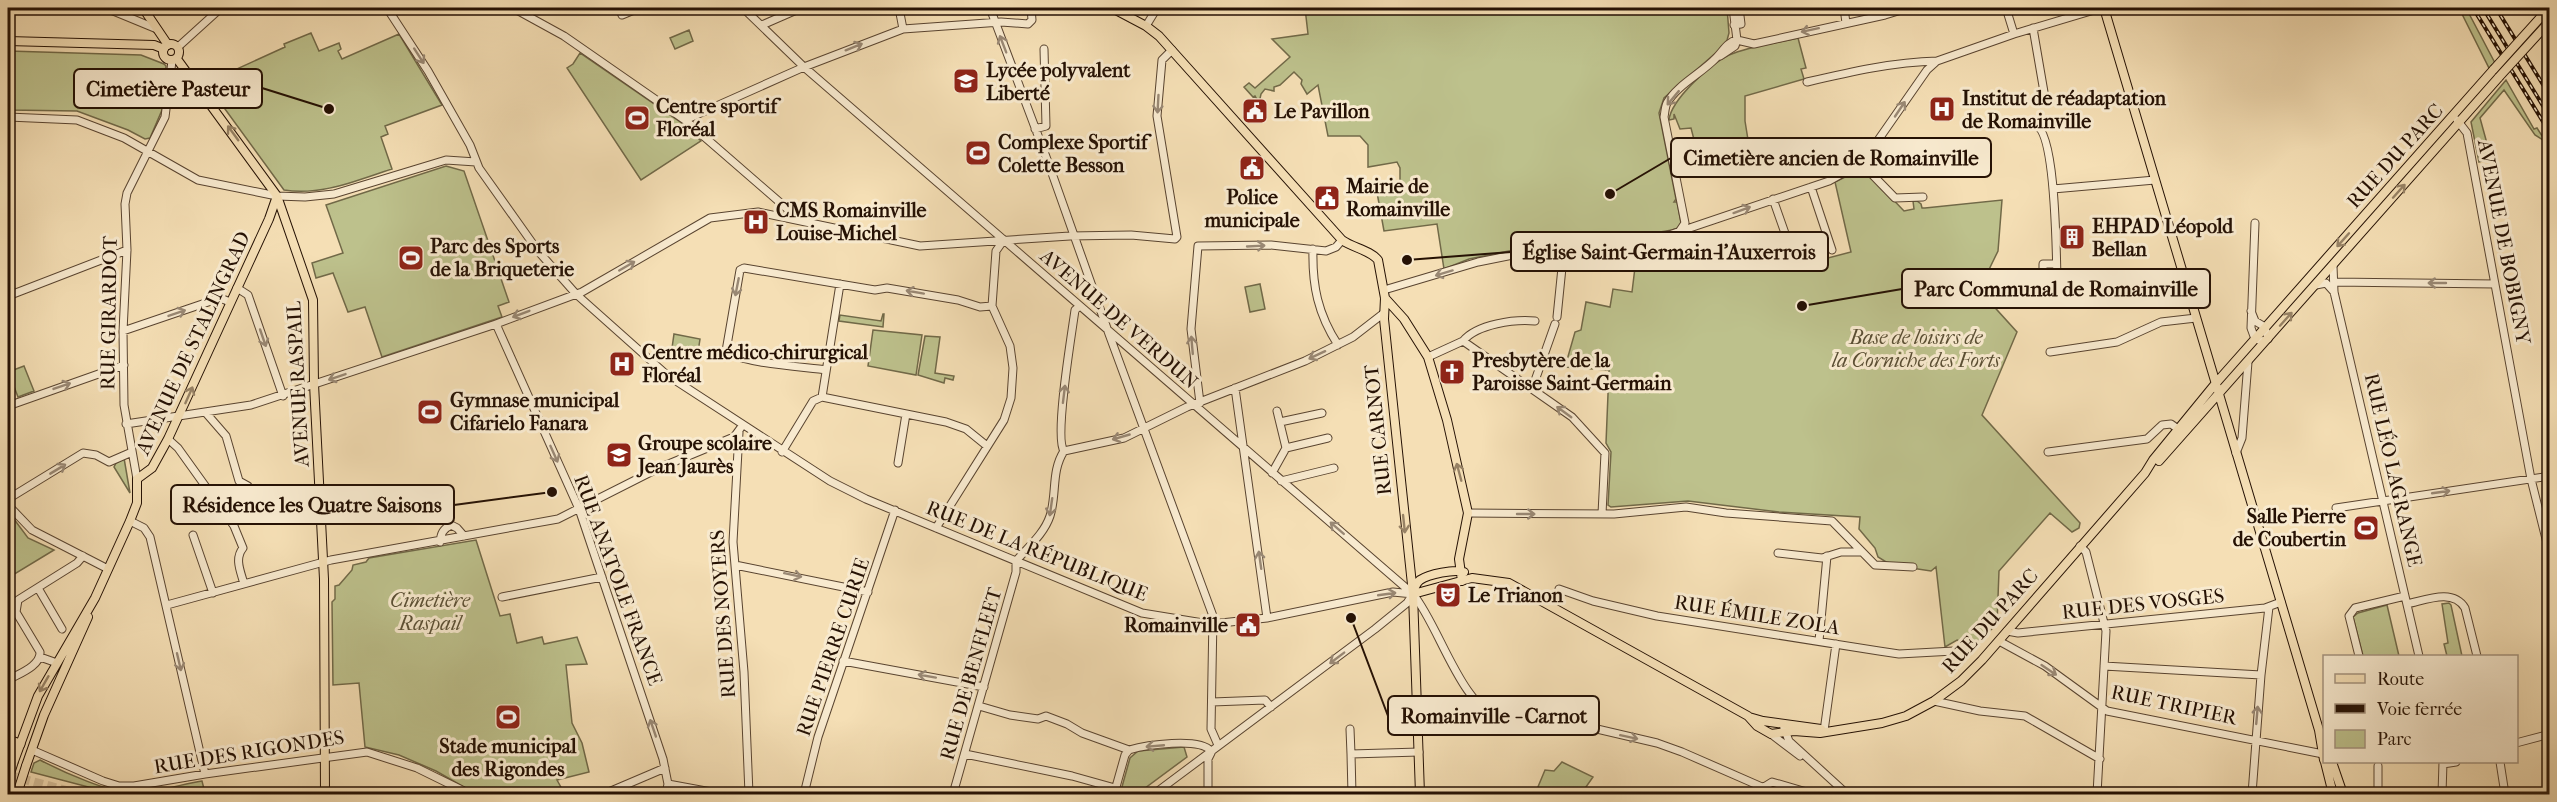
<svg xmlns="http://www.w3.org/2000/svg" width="2557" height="802" font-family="'IM FELL French Canon',serif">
<rect width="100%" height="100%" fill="#f5dfb5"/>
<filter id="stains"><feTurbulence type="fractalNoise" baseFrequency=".00333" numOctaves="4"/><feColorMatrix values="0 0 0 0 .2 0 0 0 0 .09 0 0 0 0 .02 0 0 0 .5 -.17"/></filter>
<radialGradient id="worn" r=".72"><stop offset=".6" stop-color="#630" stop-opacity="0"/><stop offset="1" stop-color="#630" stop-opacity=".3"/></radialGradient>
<!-- green -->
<path fill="#bdc18c" stroke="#716948" stroke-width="1.5" d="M1305 8H1727L1729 33 1726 44 1664 98 1659 113 1676 199 1674 202H1677L1681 223 1678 228 1672 230 1601 242 1538 245 1469 259 1444 269 1437 224 1384 231 1376 187 1400 183V168L1397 162 1368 167V145L1360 136H1328L1318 85 1307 94 1301 84 1302 80 1294 72 1280 85 1274 87V91L1265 89 1261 94 1259 103 1255 96 1253 97 1244 87 1249 83 1255 88 1290 57 1272 39 1308 34Z
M2459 8H2466L2495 63 2489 68Z
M689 30 693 41 675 49 670 38Z
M311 33 319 51 339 43 341 49 338 51 342 59 399 34 442 105 385 126 388 134 381 137 392 169C357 180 322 196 284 190L206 83 285 47 284 44Z
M1798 38 1806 68 1801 69 1804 79 1745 96V121L1749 146C1732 151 1716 151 1698 155L1691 128 1680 129 1674 114V119L1669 120C1671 100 1710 64 1729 55 1750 46 1776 43 1798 38Z
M8 51 141 55 164 64 166 66 162 110 150 138 145 139 128 130 77 111 8 110Z
M580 53 686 126 701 141 641 180 567 68 573 64Z
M2506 80 2534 129 2537 128 2546 142 2535 135 2504 90 2480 118 2491 158 2479 162 2471 122Z
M446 166 464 171 509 302 498 306 502 317 382 357 365 307 348 312 333 273 316 278 312 263 343 253 326 205Z
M1863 168 1904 211 1914 209 1913 201H1917L1921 204 1922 208H1925L2002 200 1998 251 1979 290 2017 332 1982 415 2080 523 2079 528 2072 532 2050 513 1999 571 1997 624C1984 636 1975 650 1957 640L1945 647 1936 567 1931 571 1891 565 1878 557 1875 548 1859 529 1860 517 1779 512 1688 501 1611 507 1608 505 1611 452 1606 443 1609 370 1565 367 1575 332 1581 330 1586 302 1610 307 1613 289 1632 292 1638 243 1675 237 1689 232 1691 243 1772 260V264L1797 270V266L1851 252 1835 182Z
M1260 284 1265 309 1250 312 1245 287Z
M883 314H884L883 327 839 321 840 315 881 321Z
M873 330 922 335 916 375 868 366Z
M674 334 700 339 698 352 672 348Z
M925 336 940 337 935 373 954 376 953 380 945 378 944 383 918 375Z
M24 366 34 391 18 397 13 384 8 379V372Z
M124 458 130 493 114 467 116 463Z
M8 511 28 538 54 550 8 578Z
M476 540 500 616 510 614 517 643 542 637 544 644 577 637 587 664 566 665 572 723 582 743 589 772 557 780 562 789 561 794H476L436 771 399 755 365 747 359 683 333 685 332 602 335 599V586L339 585 352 570 353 565 366 562 369 558Z
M2449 603 2451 605 2462 656H2447L2444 644 2448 643 2442 604Z
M2387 605 2399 656H2363L2353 617 2358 613Z
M1184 747 1187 757 1137 794H1120L1130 758 1138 751Z
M40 760C61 771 113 795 137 793 158 791 180 785 202 781L204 789 218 794H115L31 772 34 763Z
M1562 762 1593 777 1581 794H1535L1545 770 1554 771Z"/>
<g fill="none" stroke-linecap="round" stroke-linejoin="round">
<!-- highway-tunnel -->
<path stroke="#d6c09a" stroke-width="9" stroke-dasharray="9 4.5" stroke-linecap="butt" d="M8 775 79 794"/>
<!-- minor casing -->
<g stroke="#594430" stroke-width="9">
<path id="minor" d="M106 8 157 29
M387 8 428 71 470 145 479 168 538 251 576 294 667 375 830 481 866 499 1142 613 1203 623H1221L1267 618 1393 592 1413 594
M513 8 564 36 685 120 799 219
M619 8 622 15 634 10 632 8
M743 8 804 67 1413 594C1440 627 1461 708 1502 719L1597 729 1657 743 1682 752 1778 794
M899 8 903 29
M990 8 1048 162 1109 334 1213 616 1211 729 1218 745
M1733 8 1737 40
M1844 8 1846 23
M2006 8 2014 34
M762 25 801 8
M1734 25 1741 24 1739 8
M1146 26 1157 8
M2033 28 2044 92
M1737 40 1754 44 1885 15 1908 8
M178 47 221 8
M1720 56 1735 46 1737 40
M1807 82C1850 72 1893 62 1937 61
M8 117 77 120 124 138 198 180 277 196 305 197 334 194 446 160 476 162
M685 120 804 67 903 29 1001 22 1028 24 1032 20 1031 8
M2457 120 2467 133 2531 479 2550 555
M2036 125C2056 135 2056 252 2057 277H2047L2043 273V264H2056
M1035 129 1046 126 1044 49
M1861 163 1895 198 1923 197
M1811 187 1832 250
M2053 189 2155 180
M1773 199 1793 256
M1679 232 1685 223 1664 117C1665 112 1665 107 1667 103 1677 85 1702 73 1716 58 1723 51 1727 42 1737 40
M1313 249C1312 286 1318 314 1338 345
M2333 266 2334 292 2419 656
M2334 282 2495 284
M2316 285 2326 283 2334 292
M237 288 248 295 283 396
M1384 290 1478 262 1538 250 1599 247 1669 235 1829 181 1861 163 1867 156 1927 70 1937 61 2014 34 2101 8
M8 296 127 250
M2251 311 2255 321 2265 327 2268 339 2262 341 2255 339 2251 328 2255 223
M1557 317 1564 248
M496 324 579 509 663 759 668 784 666 794
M123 331 220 298 230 302
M1463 341C1477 324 1515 319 1535 321
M2050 352 2117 342 2161 322 2196 318
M1428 357 1463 341 1572 417 1605 453 1602 514
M826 370C806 367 739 363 726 351L740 270 744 268 875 290 887 288 958 300 980 307 992 306
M1235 388 1267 618
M1532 389 1555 324
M822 397 946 422 966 429 987 446
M1200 403 1191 329 1198 246 1271 245 1326 251 1336 247 1342 240
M8 406 124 365
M1277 411 1286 448
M206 413 226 436 239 481 248 486 252 494
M1280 422 1322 413
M126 424 251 405 496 324 582 292 710 218 758 212 920 246 1070 236 1131 235 1175 239 1177 237 1157 116 1162 60 1172 50
M739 432 733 542 744 672 749 794
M168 439 178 448 234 526 243 548C234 559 241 572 244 584
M1286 448 1328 438
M1064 451C1054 438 1072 332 1075 310L1080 306
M782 452 813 401 822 397 840 284
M2048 452 2147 439 2162 425 2171 424 2178 429
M2236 453 2242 438 2248 362
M898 463 906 414
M1272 473 1286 448
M137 479 124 405 123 331 127 250 125 204 127 193 165 117 172 61
M1281 481 1334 468
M8 499 83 453 96 455 109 462 132 452
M8 505 32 530 108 569
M2336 508 2550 476
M1468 513 1614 514 1686 507 1726 513 1832 521 1875 565 1913 567
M130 521 144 528 150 537 205 774
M936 528 1004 420 1011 398 1013 368 1010 346 992 306 996 251 1003 241
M193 535 213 593
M440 542C441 533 443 529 451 525L457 528 464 536
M2080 546 2086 552 2106 631 2097 794
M1778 553 1822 558 1841 552H1861
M1016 561C1028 547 1044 534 1050 516 1057 494 1051 471 1064 451L1124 438 1187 407 1305 361 1353 337 1384 313
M735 565 868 592
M38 588 62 629
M1559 589 1593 601 1657 616 1879 651 1899 654 1954 651
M502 597 602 577
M2407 604C2426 600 2453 588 2465 608L2477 656
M167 605 331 560 558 519 659 468 734 437 742 426
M2007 631 2018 633 2265 608 2281 602
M1819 641 1827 556
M1999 641 2045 666 2107 711 2323 754
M2359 656 2349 616 2355 608 2405 596
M40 657 57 663
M843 661 984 687
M2104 666 2261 675
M8 680C18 674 41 666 40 652L16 612 18 600 77 563 83 556
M1934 701 1980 711 2025 716 2100 759
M1212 702 1265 700 1271 707
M979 706 1010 715 1038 719 1046 716 1067 724 1082 733 1129 750
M1784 728 1789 741 1847 794
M1350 729 1351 754
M1824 731 1836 644
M1771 734 1800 756
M2516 743 2550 734
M32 750 103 781 119 786H134L205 774 367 752 417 768 470 794
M965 754 1072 776 1115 788
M2500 762 2505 794
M2443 764 2456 762
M2378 766V794
M668 784 722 794
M1764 787 1772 782 1810 793 1826 794
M604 794 665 768
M804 794 818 737 895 510
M953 794 1016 572V561
M1114 794 1125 755 1129 750C1146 745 1199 737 1211 751
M1154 794 1375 629 1407 603 1413 594
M1208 794V759L1211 753
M1352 794 1351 754 1419 752
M2252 794 2261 675 2269 607
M2442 794 2443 762"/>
</g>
<!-- major casing -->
<g stroke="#251104" stroke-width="10">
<path id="major" d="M143 8 168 45
M1112 8 1146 26 1159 36 1342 240C1353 248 1370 250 1378 260L1385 298 1384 319 1413 594 1420 794
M2104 8 2319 730 2324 760
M8 41 154 45 164 49
M163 52a8 8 0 1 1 16 0a8 8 0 1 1-16 0Z
M177 59 277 196 313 300 314 384 324 579 325 794
M1385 298 1404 319 1428 357 1447 420 1468 513 1459 559 1462 581
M2159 461 2499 77
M1413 594 1472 578 1509 583 1748 716 1757 726 1771 734 1794 731 1820 733 1882 723 1906 716 1934 701 1961 681 1982 660 2145 473 2153 460 2216 383 2494 69
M1413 594C1414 589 1416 583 1420 580 1429 574 1454 569 1464 572
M1749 717 1763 721 1821 729
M14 761 38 696 95 598 130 521 137 503V479L152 468 168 439 269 219 277 196
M2325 762 2333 794
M2332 762 2343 794
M26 766 44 715 88 617"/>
</g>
<!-- highway casing -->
<g stroke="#251104" stroke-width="11">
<path id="highway" d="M8 740 20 744"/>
</g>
<!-- minor -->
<use href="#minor" stroke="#f8eacf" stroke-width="7"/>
<!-- major -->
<use href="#major" stroke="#f5dfb5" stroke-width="8"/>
<!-- highway -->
<use href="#highway" stroke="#f5dfb5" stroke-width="9"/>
<!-- rail casing -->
<g stroke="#251104" stroke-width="4">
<path id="rail" d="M2473 8 2550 133
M2483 8 2548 114
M2496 8 2550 96"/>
</g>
<!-- rail -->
<use href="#rail" stroke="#f8eacf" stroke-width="1.5" stroke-dasharray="4.5" stroke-linecap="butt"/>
<!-- major-bridge casing -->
<g stroke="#251104" stroke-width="10" stroke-linecap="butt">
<path id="major-bridge" d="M2494 69 2549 8
M2499 77 2550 21
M8 780 14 761
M17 794 26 766"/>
</g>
<!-- major-bridge -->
<use href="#major-bridge" stroke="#f5dfb5" stroke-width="8"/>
</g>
<!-- one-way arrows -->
<defs><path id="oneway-shaft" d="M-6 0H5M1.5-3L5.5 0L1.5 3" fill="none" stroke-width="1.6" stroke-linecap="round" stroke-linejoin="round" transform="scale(1.5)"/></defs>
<g stroke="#998874">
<use href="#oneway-shaft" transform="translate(1810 30) rotate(168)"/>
<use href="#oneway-shaft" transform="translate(1003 44) rotate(-111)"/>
<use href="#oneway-shaft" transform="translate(854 47) rotate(-22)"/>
<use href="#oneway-shaft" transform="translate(419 56) rotate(57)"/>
<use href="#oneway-shaft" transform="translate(1673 98) rotate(130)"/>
<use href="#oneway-shaft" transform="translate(1158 104) rotate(93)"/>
<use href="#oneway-shaft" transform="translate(1900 109) rotate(-56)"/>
<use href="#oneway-shaft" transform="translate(1742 210) rotate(-20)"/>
<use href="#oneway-shaft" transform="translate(1256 246) rotate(-3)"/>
<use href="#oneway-shaft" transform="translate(627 266) rotate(-30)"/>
<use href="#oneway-shaft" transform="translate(1444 273) rotate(163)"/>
<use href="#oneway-shaft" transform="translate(2437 283) rotate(-180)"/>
<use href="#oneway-shaft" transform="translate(737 287) rotate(101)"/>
<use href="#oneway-shaft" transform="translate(915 292) rotate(-170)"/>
<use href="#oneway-shaft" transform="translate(177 313) rotate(-19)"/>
<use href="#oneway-shaft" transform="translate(521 314) rotate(159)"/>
<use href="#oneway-shaft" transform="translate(263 338) rotate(71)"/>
<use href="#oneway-shaft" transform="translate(1192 345) rotate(-95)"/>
<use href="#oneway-shaft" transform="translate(1317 355) rotate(155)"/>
<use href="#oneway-shaft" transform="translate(337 377) rotate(161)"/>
<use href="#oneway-shaft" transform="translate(62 386) rotate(-19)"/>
<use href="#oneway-shaft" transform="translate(1064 394) rotate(-83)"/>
<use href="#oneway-shaft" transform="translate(1564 412) rotate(-144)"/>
<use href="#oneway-shaft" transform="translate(1121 437) rotate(164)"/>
<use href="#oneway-shaft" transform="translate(554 454) rotate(66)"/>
<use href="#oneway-shaft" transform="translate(58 469) rotate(-31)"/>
<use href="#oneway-shaft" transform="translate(2441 492) rotate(-8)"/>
<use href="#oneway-shaft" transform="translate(1051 507) rotate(98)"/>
<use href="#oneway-shaft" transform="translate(1526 514)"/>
<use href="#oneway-shaft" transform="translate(1337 528) rotate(-139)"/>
<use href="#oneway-shaft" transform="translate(1260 560) rotate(-98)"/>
<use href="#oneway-shaft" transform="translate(793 575) rotate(12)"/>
<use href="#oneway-shaft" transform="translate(1387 594) rotate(-8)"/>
<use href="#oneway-shaft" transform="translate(1337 658) rotate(143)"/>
<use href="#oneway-shaft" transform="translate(179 662) rotate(77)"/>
<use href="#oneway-shaft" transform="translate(2049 670) rotate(34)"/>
<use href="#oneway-shaft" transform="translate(927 676) rotate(-170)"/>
<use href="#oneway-shaft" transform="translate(2257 715) rotate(-85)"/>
<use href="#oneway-shaft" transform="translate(653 728) rotate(-109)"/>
<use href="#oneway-shaft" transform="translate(1629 737) rotate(12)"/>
<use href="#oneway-shaft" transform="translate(1155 746) rotate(175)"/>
</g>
<g stroke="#978265">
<use href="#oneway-shaft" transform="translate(233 133) rotate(-126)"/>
<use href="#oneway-shaft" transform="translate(2399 191) rotate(-48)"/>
<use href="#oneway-shaft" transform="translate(2343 240) rotate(132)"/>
<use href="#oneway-shaft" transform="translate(2286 319) rotate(-48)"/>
<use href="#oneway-shaft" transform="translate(189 395) rotate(-66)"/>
<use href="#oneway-shaft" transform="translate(1459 472) rotate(-105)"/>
<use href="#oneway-shaft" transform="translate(1404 524) rotate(84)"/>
<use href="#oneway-shaft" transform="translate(44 684) rotate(120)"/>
</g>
<!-- icons -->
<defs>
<g id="school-square" transform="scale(1.35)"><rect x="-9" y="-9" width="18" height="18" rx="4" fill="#8f2418" stroke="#f8eacf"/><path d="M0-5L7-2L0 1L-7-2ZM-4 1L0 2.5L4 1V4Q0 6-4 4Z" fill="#fff"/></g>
<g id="hospital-square" transform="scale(1.35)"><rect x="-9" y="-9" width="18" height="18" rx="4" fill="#8f2418" stroke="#f8eacf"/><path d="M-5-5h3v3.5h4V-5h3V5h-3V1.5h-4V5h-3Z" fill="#fff"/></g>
<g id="civic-square" transform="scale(1.35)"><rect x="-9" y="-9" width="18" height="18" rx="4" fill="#8f2418" stroke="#f8eacf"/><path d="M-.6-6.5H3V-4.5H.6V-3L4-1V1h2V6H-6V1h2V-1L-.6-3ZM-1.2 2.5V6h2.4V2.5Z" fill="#fff"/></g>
<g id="stadium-square" transform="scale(1.35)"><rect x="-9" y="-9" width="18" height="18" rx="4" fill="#8f2418" stroke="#f8eacf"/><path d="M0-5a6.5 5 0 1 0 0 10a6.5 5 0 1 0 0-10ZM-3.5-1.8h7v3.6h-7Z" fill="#fff"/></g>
<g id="building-square" transform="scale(1.35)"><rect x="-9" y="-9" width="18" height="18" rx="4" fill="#8f2418" stroke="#f8eacf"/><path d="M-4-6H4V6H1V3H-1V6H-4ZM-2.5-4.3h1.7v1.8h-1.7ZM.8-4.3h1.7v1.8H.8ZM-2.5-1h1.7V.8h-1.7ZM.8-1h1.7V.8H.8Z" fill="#fff"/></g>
<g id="church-square" transform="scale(1.35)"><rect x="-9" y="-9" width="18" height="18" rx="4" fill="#8f2418" stroke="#f8eacf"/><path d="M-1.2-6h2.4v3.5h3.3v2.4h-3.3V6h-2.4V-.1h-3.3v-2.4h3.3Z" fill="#fff"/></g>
<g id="theatre-square" transform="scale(1.35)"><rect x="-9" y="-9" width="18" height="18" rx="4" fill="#8f2418" stroke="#f8eacf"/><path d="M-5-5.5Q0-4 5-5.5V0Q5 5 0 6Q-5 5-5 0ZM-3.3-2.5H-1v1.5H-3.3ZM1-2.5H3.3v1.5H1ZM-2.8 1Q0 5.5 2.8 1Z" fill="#fff"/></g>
</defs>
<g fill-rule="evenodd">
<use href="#school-square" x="966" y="81"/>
<use href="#hospital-square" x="1942" y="109"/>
<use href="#civic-square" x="1255" y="111"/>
<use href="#stadium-square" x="637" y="118"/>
<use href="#stadium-square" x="978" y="153"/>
<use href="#civic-square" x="1252" y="168"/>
<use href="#civic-square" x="1327" y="198"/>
<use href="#hospital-square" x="756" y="222"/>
<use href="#building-square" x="2072" y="237"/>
<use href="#stadium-square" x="411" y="258"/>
<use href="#hospital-square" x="622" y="364"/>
<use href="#church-square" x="1452" y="372"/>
<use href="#stadium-square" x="430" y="412"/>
<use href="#school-square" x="619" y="455"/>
<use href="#stadium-square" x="2366" y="528"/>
<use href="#theatre-square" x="1448" y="595"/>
<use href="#civic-square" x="1248" y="625"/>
<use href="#stadium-square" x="508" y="717"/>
</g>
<g text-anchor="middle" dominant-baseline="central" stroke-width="6" stroke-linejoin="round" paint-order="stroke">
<!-- poi labels -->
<g font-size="20" font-weight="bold" fill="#251104" stroke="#f8eacf" text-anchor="start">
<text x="986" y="70">Lycée polyvalent<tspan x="986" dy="23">Liberté</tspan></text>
<text x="1962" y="98">Institut de réadaptation<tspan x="1962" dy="23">de Romainville</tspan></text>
<text x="656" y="106">Centre sportif<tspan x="656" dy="23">Floréal</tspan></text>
<text x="1274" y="111">Le Pavillon</text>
<text x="998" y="142">Complexe Sportif<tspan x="998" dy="23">Colette Besson</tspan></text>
<text x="1346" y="186">Mairie de<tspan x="1346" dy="23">Romainville</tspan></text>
<text x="1252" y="197" text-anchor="middle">Police<tspan x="1252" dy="23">municipale</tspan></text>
<text x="776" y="210">CMS Romainville<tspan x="776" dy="23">Louise-Michel</tspan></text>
<text x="2092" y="226">EHPAD Léopold<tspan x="2092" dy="23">Bellan</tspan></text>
<text x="430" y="246">Parc des Sports<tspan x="430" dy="23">de la Briqueterie</tspan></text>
<text x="642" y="352">Centre médico-chirurgical<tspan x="642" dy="23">Floréal</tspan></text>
<text x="1472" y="360">Presbytère de la<tspan x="1472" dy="23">Paroisse Saint-Germain</tspan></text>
<text x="450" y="400">Gymnase municipal<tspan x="450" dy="23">Cifarielo Fanara</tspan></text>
<text x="638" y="443">Groupe scolaire<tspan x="638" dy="23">Jean Jaurès</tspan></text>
<text x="2346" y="516" text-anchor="end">Salle Pierre<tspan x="2346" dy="23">de Coubertin</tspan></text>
<text x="1468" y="595">Le Trianon</text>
<text x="1228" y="625" text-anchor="end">Romainville</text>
<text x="508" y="746" text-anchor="middle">Stade municipal<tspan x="508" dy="23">des Rigondes</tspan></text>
</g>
<!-- street labels -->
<g font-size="20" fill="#251104" stroke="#f8eacf">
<text transform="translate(2395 156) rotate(-48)">RUE DU PARC</text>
<text transform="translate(2504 242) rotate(79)">AVENUE DE BOBIGNY</text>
<text transform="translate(109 313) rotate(-89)">RUE GIRARDOT</text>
<text transform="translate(1119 319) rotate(41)">AVENUE DE VERDUN</text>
<text transform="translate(193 343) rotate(-65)">AVENUE DE STALINGRAD</text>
<text transform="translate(298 384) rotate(-93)">AVENUE RASPAIL</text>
<text transform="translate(1378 430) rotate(-96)">RUE CARNOT</text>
<text transform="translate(2393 470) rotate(77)">RUE LÉO LAGRANGE</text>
<text transform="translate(1037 551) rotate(22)">RUE DE LA RÉPUBLIQUE</text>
<text transform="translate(618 580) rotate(70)">RUE ANATOLE FRANCE</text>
<text transform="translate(2143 604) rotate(-6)">RUE DES VOSGES</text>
<text transform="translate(723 614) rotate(-94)">RUE DES NOYERS</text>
<text transform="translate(1757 615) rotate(9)">RUE ÉMILE ZOLA</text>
<text transform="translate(1990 621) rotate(-48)">RUE DU PARC</text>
<text transform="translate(833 647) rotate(-71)">RUE PIERRE CURIE</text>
<text transform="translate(971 674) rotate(-74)">RUE DE BENFLEET</text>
<text transform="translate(2174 705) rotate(12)">RUE TRIPIER</text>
<text transform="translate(249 752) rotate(-9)">RUE DES RIGONDES</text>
</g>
<!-- park labels -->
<g font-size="20" font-style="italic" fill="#5a4f34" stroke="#f8eacf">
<text x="1916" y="337">Base de loisirs de<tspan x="1916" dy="23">la Corniche des Forts</tspan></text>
<text x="430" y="600">Cimetière<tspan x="430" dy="23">Raspail</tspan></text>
</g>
</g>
<!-- callouts -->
<path fill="none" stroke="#251104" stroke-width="2" d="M329 109L262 88M1610 194L1671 158M1407 260L1511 252M1802 306L1902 289M552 492L454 505M1351 618L1388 716"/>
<g fill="#251104" stroke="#f8eacf" stroke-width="2">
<circle cx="329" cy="109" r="6"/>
<circle cx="1610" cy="194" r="6"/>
<circle cx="1407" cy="260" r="6"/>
<circle cx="1802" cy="306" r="6"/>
<circle cx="552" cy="492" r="6"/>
<circle cx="1351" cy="618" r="6"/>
</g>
<g fill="#f8eacf" stroke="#251104" stroke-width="2">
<rect x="74" y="69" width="188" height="39" rx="6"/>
<rect x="1671" y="138" width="320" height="39" rx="6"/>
<rect x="1511" y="232" width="317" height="39" rx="6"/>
<rect x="1902" y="269" width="308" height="39" rx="6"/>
<rect x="171" y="485" width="283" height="39" rx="6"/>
<rect x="1388" y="696" width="211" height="39" rx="6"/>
</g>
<g font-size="21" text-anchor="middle" font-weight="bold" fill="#251104">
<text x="168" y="96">Cimetière Pasteur</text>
<text x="1831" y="165">Cimetière ancien de Romainville</text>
<text x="1669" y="259">Église Saint-Germain-l'Auxerrois</text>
<text x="2056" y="296">Parc Communal de Romainville</text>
<text x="312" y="512">Résidence les Quatre Saisons</text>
<text x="1494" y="723">Romainville - Carnot</text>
</g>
<!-- margin -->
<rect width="2557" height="802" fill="none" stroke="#f5dfb5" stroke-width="30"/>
<rect x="9" y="9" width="2539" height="784" fill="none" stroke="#251104" stroke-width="3"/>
<rect x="15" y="15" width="2527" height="772" fill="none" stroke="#251104" stroke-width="1.5"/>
<!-- legend -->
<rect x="2323" y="655" width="195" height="108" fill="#f8eacf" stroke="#a4937e" stroke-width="1.5"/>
<rect x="2335" y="674" width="30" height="9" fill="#f5dfb5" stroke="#a4937e" stroke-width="1.5"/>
<text x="2377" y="685" font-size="18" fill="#251104">Route</text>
<rect x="2335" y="704" width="30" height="9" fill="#251104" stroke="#a4937e" stroke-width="1.5"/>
<text x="2377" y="715" font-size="18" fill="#251104">Voie ferrée</text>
<rect x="2335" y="730" width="30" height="18" fill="#bdc18c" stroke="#a4937e" stroke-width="1.5"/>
<text x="2377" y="745" font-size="18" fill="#251104">Parc</text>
<rect width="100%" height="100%" filter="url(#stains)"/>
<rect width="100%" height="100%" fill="url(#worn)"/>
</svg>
